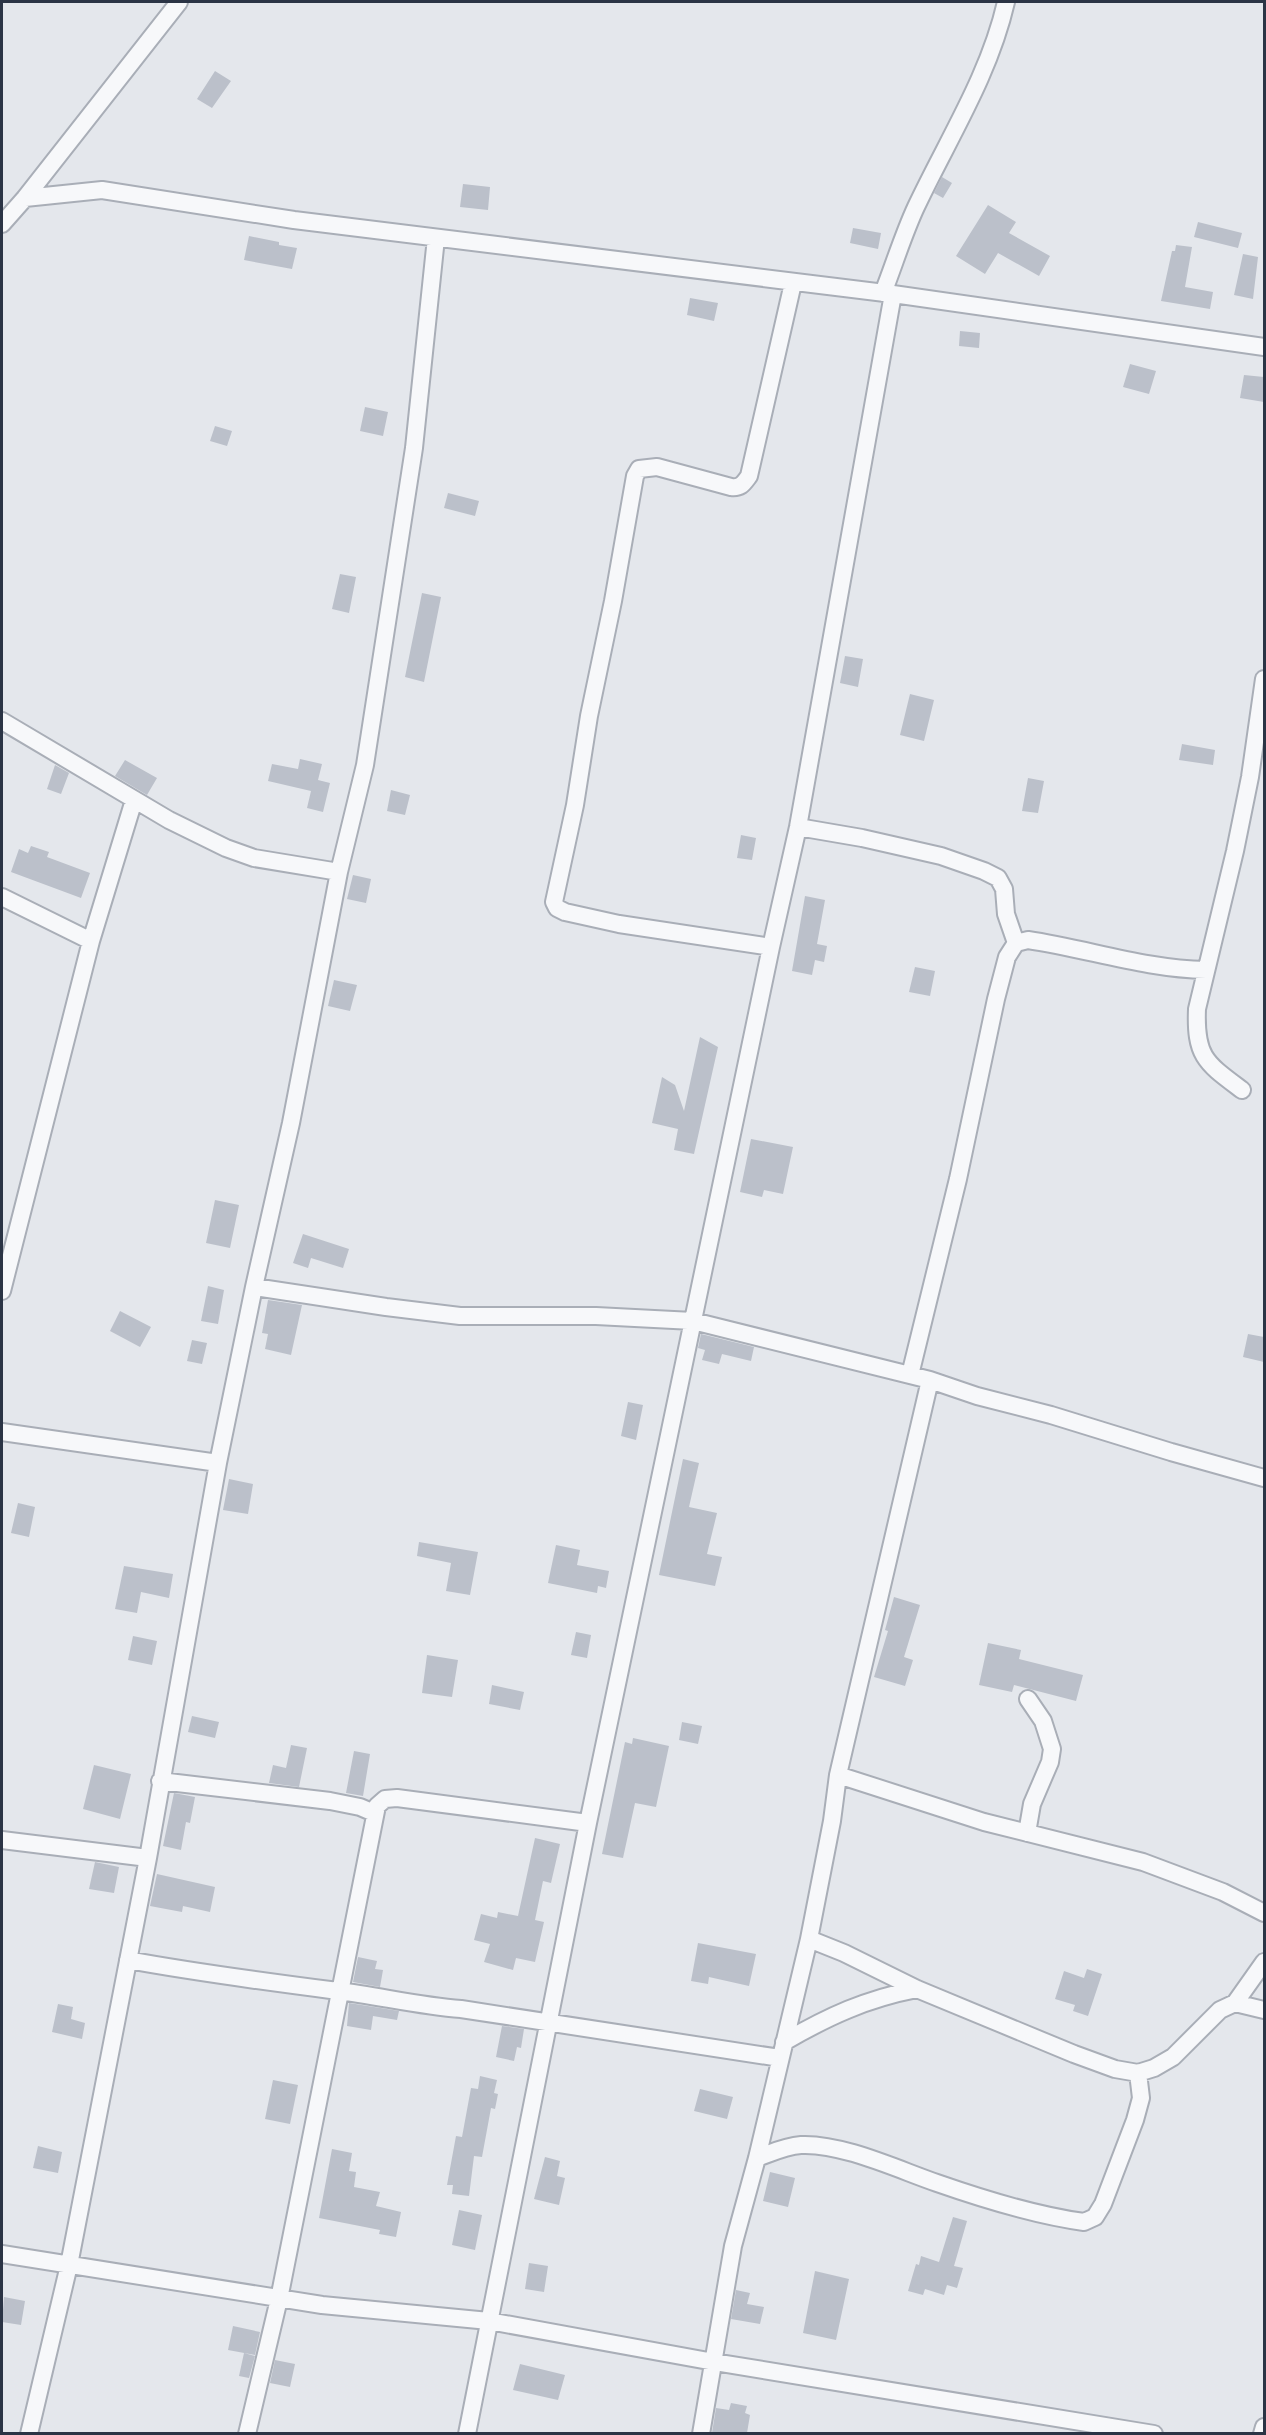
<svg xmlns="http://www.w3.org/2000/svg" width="1266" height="2435" font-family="Ubuntu,sans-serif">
<rect width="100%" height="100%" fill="#e4e7ec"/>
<!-- building -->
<path fill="#bbc0ca" d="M215 71 231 81 212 108 197 99Z
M942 177 952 183 943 198 934 193Z
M463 184 490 187 488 210 460 207Z
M988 205 1016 222 1009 233 1050 256 1039 276 998 253 985 274 956 256Z
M1198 222 1242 233 1238 248 1194 237Z
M853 228 881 233 878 249 850 243Z
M249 236 279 242V245L297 248 292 269 244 260Z
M1176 245 1192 247 1185 287 1213 292 1210 309 1161 301 1172 251H1175Z
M1243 254 1258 257 1253 299 1234 295Z
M690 298 718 303 714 321 687 315Z
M960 331 980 333 979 348 959 346Z
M1130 364 1156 371 1149 394 1123 387Z
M1244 375 1264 377V402L1240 398Z
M365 407 388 412 383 436 360 431Z
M215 426 232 431 227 446 210 441Z
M448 493 479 501 475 516 444 508Z
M340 574 356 577 349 613 332 609Z
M422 593 441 597 424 682 405 677Z
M845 656 863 659 858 687 840 683Z
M910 694 934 700 924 741 900 735Z
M1182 744 1215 750 1213 765 1179 760Z
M300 759 322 764 318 780 330 783 323 812 307 808 311 791 268 781 272 764 298 769Z
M125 760 157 778 147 795 115 776Z
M55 765 69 773 61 794 47 789Z
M1028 778 1044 781 1038 813 1022 811Z
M391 790 410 795 405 815 387 811Z
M741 835 756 838 752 860 737 858Z
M31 846 49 852 47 857 90 873 81 898 11 872 19 849 28 853Z
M353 875 371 879 366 903 347 899Z
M805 896 825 900 817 944 827 946 824 962 815 960 812 975 792 971Z
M915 967 935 971 930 996 909 992Z
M334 980 357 985 350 1011 328 1006Z
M700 1037 718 1047 694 1154 674 1150 678 1129 652 1123 662 1077 675 1085 684 1111Z
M751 1139 793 1147 783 1194 764 1190 762 1197 740 1192Z
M215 1200 239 1205 230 1248 206 1243Z
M303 1234 349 1249 343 1268 311 1258 308 1268 293 1263Z
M208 1286 224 1290 218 1324 201 1321Z
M268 1300 302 1305 291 1355 265 1349 268 1334 262 1333Z
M120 1311 151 1327 140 1347 110 1331Z
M701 1334 754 1347 751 1361 722 1354 719 1364 702 1360 705 1350 698 1348Z
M1248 1334 1264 1337V1362L1243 1357Z
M192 1340 207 1343 202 1364 187 1361Z
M628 1402 643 1405 636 1440 621 1436Z
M683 1459 699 1463 689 1507 717 1513 707 1554 722 1557 715 1586 659 1575Z
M229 1479 253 1484 248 1514 223 1510Z
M18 1503 35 1507 29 1537 11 1533Z
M419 1542 478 1552 470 1595 446 1591 451 1563 417 1556Z
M556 1545 580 1550 577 1565 609 1571 606 1588 598 1586 597 1593 548 1583Z
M124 1566 173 1574 169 1598 141 1592 137 1613 115 1609Z
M894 1597 920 1605 904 1657 913 1660 905 1686 874 1677 888 1631 885 1630Z
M576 1632 591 1635 587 1658 571 1655Z
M133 1636 157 1641 152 1665 128 1660Z
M988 1643 1021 1650 1019 1659 1083 1675 1076 1701 1014 1685 1012 1692 979 1685Z
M427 1655 458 1660 452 1697 422 1693Z
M492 1685 524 1692 520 1710 489 1704Z
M192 1716 219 1722 215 1738 188 1732Z
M682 1722 702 1726 698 1744 679 1740Z
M633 1738 669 1746 656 1807 635 1803 623 1858 602 1854 625 1742 632 1744Z
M291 1745 307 1748 299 1787 269 1783 273 1765 286 1768Z
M354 1751 370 1754 363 1796 346 1793Z
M94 1765 131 1774 120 1819 83 1809Z
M174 1793 195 1797 190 1823 186 1822 181 1850 163 1846Z
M535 1838 560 1844 551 1883 543 1881 535 1920 544 1922 535 1962 516 1958 513 1970 484 1962 490 1944 474 1940 481 1914 497 1918 498 1912 518 1916Z
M95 1862 119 1867 114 1893 89 1889Z
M157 1874 215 1887 210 1912 183 1906 182 1912 150 1906Z
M698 1943 756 1954 749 1986 709 1977 708 1984 691 1981Z
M358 1957 377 1961 375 1969 383 1970 380 1987 353 1982Z
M1087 1969 1102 1974 1088 2016 1073 2011 1075 2005 1055 1999 1064 1971 1084 1978Z
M349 2003 399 2011 397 2020 373 2016 371 2030 347 2026Z
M58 2004 73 2007 71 2019 85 2023 82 2039 52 2032Z
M502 2026 524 2029 521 2048 517 2047 514 2061 496 2057Z
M480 2076 497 2080 494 2093 498 2094 495 2109 491 2108 482 2157 474 2156 469 2196 452 2194 453 2185H447L456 2136 462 2137 471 2088 478 2089Z
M273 2080 298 2085 290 2124 265 2119Z
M700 2089 733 2097 727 2119 694 2111Z
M38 2146 62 2152 58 2173 33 2168Z
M332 2149 352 2153 349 2171 356 2172 354 2187 380 2192 376 2206 401 2212 396 2237 379 2234 380 2230 319 2218Z
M545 2157 560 2161 557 2176 565 2178 559 2205 534 2199Z
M770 2172 795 2178 788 2207 763 2201Z
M459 2210 482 2215 475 2250 452 2245Z
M953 2217 967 2221 954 2266 963 2268 957 2288 947 2285 944 2295 925 2289 923 2295 908 2291 916 2264 919 2265 921 2256 939 2262Z
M529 2263 548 2266 544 2292 525 2289Z
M815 2271 849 2279 836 2340 803 2333Z
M736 2290 750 2293 747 2304 764 2307 760 2324 731 2319Z
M4 2297 25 2301 21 2325 2 2322Z
M233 2326 260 2332 255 2355 228 2350Z
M244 2353 255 2356 249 2378 239 2376Z
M275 2360 295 2364 290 2387 270 2383Z
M520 2364 565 2375 558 2400 513 2390Z
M731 2403 747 2406 745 2413 750 2415 747 2433H712L716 2408 729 2410Z"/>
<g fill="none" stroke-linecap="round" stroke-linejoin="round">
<!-- minor casing -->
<g stroke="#a9aeb7" stroke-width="20">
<path id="minor" d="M25 198 102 190 294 220 893 294 1264 347
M2 224 25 198 179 2
M883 293C894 265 903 235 916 207 948 139 989 76 1006 2
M2 721 169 820 226 848 254 858 339 872
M798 827 862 838 941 856 984 871 998 878 1004 889 1006 914 1016 943
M2 897 91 941
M771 947 619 924 565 912 557 908 554 902 575 805 589 716 613 601 635 476 639 469 657 467 731 487C741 488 743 484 749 476L793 283
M1242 1090C1206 1063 1195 1057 1197 1009L1235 851 1250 777 1264 679
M254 1287 386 1307 460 1316H596L693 1321 930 1380 977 1396 1051 1415 1171 1452 1264 1478
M2 1291 91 941 134 800
M910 1375 958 1179 996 999 1007 957 1016 943 1028 940C1088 949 1146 969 1206 970
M2 1432 218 1463
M838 1775 984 1822 1143 1862 1223 1892 1264 1913
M160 1781 330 1801 360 1807 374 1813
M1027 1833 1032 1804 1050 1762 1052 1749 1043 1721 1028 1699
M2 1840 148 1858
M809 1939 844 1953 917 1989 1074 2054 1115 2069 1138 2073 1154 2068 1173 2057 1220 2010 1235 2003 1264 2010
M128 1960C198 1973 268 1982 338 1991 379 1996 419 2006 461 2009L780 2058
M1235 2003 1264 1962
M784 2042C829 2016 866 1999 917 1989
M757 2158C771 2153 785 2146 801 2145 842 2143 899 2170 937 2183 980 2198 1039 2216 1084 2222L1095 2217 1103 2204 1135 2120 1141 2098 1138 2073
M2 2254 322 2305 489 2321 714 2362 1154 2434
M29 2434 69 2265 148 1858 218 1463 254 1287 291 1123 339 872 365 765 414 448 436 238
M247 2434 279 2299 377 1806 385 1799 397 1798 588 1823
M467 2434 588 1823 771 947 798 827 893 294
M701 2434 733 2246 757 2158 809 1939 832 1821 838 1775 930 1380
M1262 2434 1264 2427"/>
</g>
<!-- minor -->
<use href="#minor" stroke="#f7f8fa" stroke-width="16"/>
</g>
<!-- border -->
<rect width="1266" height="2435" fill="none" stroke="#2b3445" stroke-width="6"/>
</svg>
